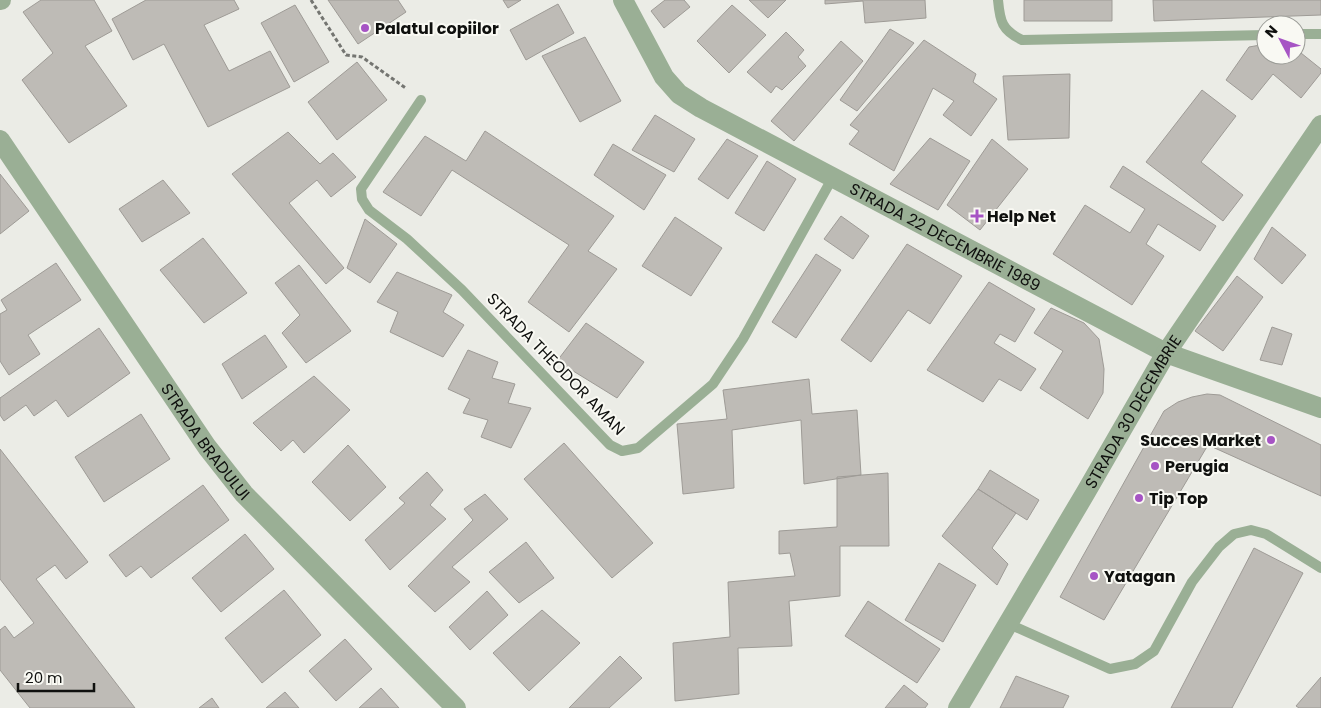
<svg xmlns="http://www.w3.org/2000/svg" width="1321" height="708" font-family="Poppins,sans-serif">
<rect width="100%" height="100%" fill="#ebece6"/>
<!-- building -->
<path fill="#bebbb6" stroke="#9e9b96" d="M41 0H94L112 31 85 46 127 106 69 143 22 80 53 53 23 12Z
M146 0H234L239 9 204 25 229 71 270 51 290 87 208 127 164 44 133 60 112 19Z
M328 0H398L406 12 358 44Z
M503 0H521L508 8Z
M665 0H684L690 7 664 28 651 11Z
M749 0H786L768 18Z
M825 0H925L926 18 865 23 863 1 825 4Z
M1024 0H1112V21H1024Z
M1153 0H1321V15L1154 21Z
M558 4 574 33 526 60 510 30Z
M295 5 329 62 294 82 261 23Z
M732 5 766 35 729 73 697 41Z
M890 29 914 43 857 111 840 100Z
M786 32 804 50 798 57 806 66 782 90 776 86 771 93 747 72Z
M585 37 621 101 580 122 542 56Z
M924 40 976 74 973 82 997 99 971 136 943 115 954 101 933 88 894 171 849 144 859 131 850 125Z
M841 41 863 61 794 141 771 121Z
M1266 44V55H1296V49L1321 69V73L1301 98 1273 74 1252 100 1226 80 1249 47Z
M357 62 387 100 337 140 308 102Z
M1070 74 1069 138 1008 140 1003 76Z
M1202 90 1236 116 1201 162 1243 195 1223 221 1146 162Z
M655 115 695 139 674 172 632 150Z
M485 131 614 216 588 251 617 269 569 332 528 302 569 245 452 170 421 216 383 192 425 136 466 161Z
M288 132 320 164 333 153 356 177 331 197 317 180 289 203 344 268 326 284 232 174Z
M930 138 970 161 938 210 890 184Z
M727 139 758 156 728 199 698 179Z
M992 139 1028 169 980 230 947 205Z
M613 144 666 175 644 210 594 175Z
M767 161 796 179 764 231 735 213Z
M1123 166 1216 226 1200 251 1158 224 1146 244 1164 256 1132 305 1053 254 1085 205 1130 233 1145 209 1110 187Z
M0 174 29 211 0 234Z
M163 180 190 213 142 242 119 209Z
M841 216 869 236 853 259 824 239Z
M675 217 722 248 691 296 642 266Z
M365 219 397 244 370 283 347 268Z
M1272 227 1306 255 1282 284 1254 259Z
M203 238 247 293 204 323 160 270Z
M907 244 962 276 930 324 908 310 871 362 841 340Z
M816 254 841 270 796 338 772 322Z
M56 263 81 300 28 335 40 354 9 375 0 361V314L7 310 1 300Z
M299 265 351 331 306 363 282 333 300 315 275 283Z
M397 272 452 295 443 312 464 325 443 357 390 332 398 312 377 302Z
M1237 276 1263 297 1223 351 1195 331Z
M989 282 1035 309 1015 342 1000 334 994 343 1036 369 1021 391 999 379 983 402 927 370Z
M1051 308 1084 323 1099 339 1104 369 1103 393 1088 419 1040 388 1063 351 1034 333Z
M586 323 644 362 617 398 557 361Z
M1272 327 1292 334 1282 365 1260 360Z
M99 328 130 373 68 417 56 400 34 416 26 405 4 421 0 415V398Z
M265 335 287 367 242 399 222 364Z
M468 350 498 362 492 378 515 384 508 403 531 408 511 448 481 437 488 420 463 413 470 399 448 389Z
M314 376 350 410 304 453 293 440 281 451 253 423Z
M809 379 812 414 857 410 861 475 804 484 801 420 732 430 734 488 683 494 677 424 727 419 723 390Z
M1207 394 1220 395 1321 445V496L1208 445 1104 620 1060 597 1164 411 1178 402 1192 397Z
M141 414 170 459 104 502 75 457Z
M564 443 653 543 612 578 524 479Z
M348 445 386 487 350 521 312 482Z
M0 449 88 562 66 579 55 565 36 579 135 708H30L0 670V630L5 626 14 638 34 623 0 579Z
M990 470 1039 500 1027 520 978 489Z
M427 472 443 490 430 505 446 519 390 570 365 540 405 503 399 498Z
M888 473 889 546H840V596L789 601 792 646 738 648 739 694 675 701 673 643 730 637 728 582 795 576 790 553 779 554V531L837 527V477Z
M203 485 229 520 151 578 141 566 126 577 109 555Z
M978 489 1016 513 992 548 1008 564 997 585 942 536Z
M485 494 508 519 452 567 470 582 435 612 408 586 473 520 464 509Z
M245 534 274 569 221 612 192 578Z
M526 542 554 578 519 603 489 572Z
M1254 548 1303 573 1232 708H1171Z
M939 563 976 585 943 642 905 620Z
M284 590 321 635 262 683 225 638Z
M487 591 508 615 470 650 449 627Z
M868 601 940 649 917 683 845 636Z
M542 610 580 643 529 691 493 653Z
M345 639 372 669 336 701 309 671Z
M620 656 642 678 609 708H569Z
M1016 676 1069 696 1063 708H1000Z
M1321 677V708H1299L1296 706Z
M904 685 928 704 925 708H885Z
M381 688 399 708H359Z
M285 692 299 708H266Z
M212 698 219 708H199Z"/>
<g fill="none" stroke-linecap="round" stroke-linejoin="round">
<!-- path -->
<path stroke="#747571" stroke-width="3" stroke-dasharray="4 2.5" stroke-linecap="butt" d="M311 0 346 55 362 57 407 89"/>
<!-- service -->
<path stroke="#9aaf95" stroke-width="10" d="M998 0C1000 22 1002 30 1022 40L1266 35
M1296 34H1321
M421 100 361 189 362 199 369 210 407 239 462 290 610 445 622 451 638 448 713 384 743 339 833 177
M1009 624 1110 669 1135 664 1154 651 1192 582 1219 547 1234 534 1251 530 1266 534 1321 568"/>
<!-- minor -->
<g stroke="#9aaf95" stroke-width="20">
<path d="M0 0H1"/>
<path id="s1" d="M623 0 664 77 679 94 701 108 1166 353 1321 408"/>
<path id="s2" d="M0 140 207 447 244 494 456 708"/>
<path id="s3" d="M958 708 1086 492 1166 353 1321 125"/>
</g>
</g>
<!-- markers -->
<g fill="#a654c4" stroke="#f9f9f3" stroke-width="2">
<circle cx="365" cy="28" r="5"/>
<path d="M974.5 208.5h5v5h5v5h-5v5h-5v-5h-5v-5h5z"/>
<circle cx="1271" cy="440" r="5"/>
<circle cx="1155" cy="466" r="5"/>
<circle cx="1139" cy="498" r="5"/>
<circle cx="1094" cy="576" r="5"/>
</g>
<g text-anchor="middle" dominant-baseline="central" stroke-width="4" stroke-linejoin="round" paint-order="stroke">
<!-- poi labels -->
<g font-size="16" font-weight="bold" fill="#0f100e" stroke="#f9f9f3" text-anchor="start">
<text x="375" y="28">Palatul copiilor</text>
<text x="987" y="216">Help Net</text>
<text x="1261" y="440" text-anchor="end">Succes Market</text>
<text x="1165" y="466">Perugia</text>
<text x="1149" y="498">Tip Top</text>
<text x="1104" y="576">Yatagan</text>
</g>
<!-- street labels -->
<g font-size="16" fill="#0f100e" stroke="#f9f9f3">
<text stroke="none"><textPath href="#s1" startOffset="412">STRADA 22 DECEMBRIE 1989</textPath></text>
<text transform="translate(556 364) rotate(46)">STRADA THEODOR AMAN</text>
<text stroke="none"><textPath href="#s3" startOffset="344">STRADA 30 DECEMBRIE</textPath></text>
<text stroke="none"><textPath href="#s2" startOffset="365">STRADA BRADULUI</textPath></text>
</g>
</g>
<!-- north arrow -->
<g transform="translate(1281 40) rotate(311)"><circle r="24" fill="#f9f9f3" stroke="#9b9c97"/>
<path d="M0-4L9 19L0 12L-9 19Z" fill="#a654c4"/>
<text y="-8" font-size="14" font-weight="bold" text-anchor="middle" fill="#0f100e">N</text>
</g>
<!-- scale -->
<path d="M18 683v8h76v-8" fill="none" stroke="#0f100e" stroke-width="2.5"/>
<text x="25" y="683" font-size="15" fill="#0f100e" stroke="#f9f9f3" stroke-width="4" paint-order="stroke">20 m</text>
</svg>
